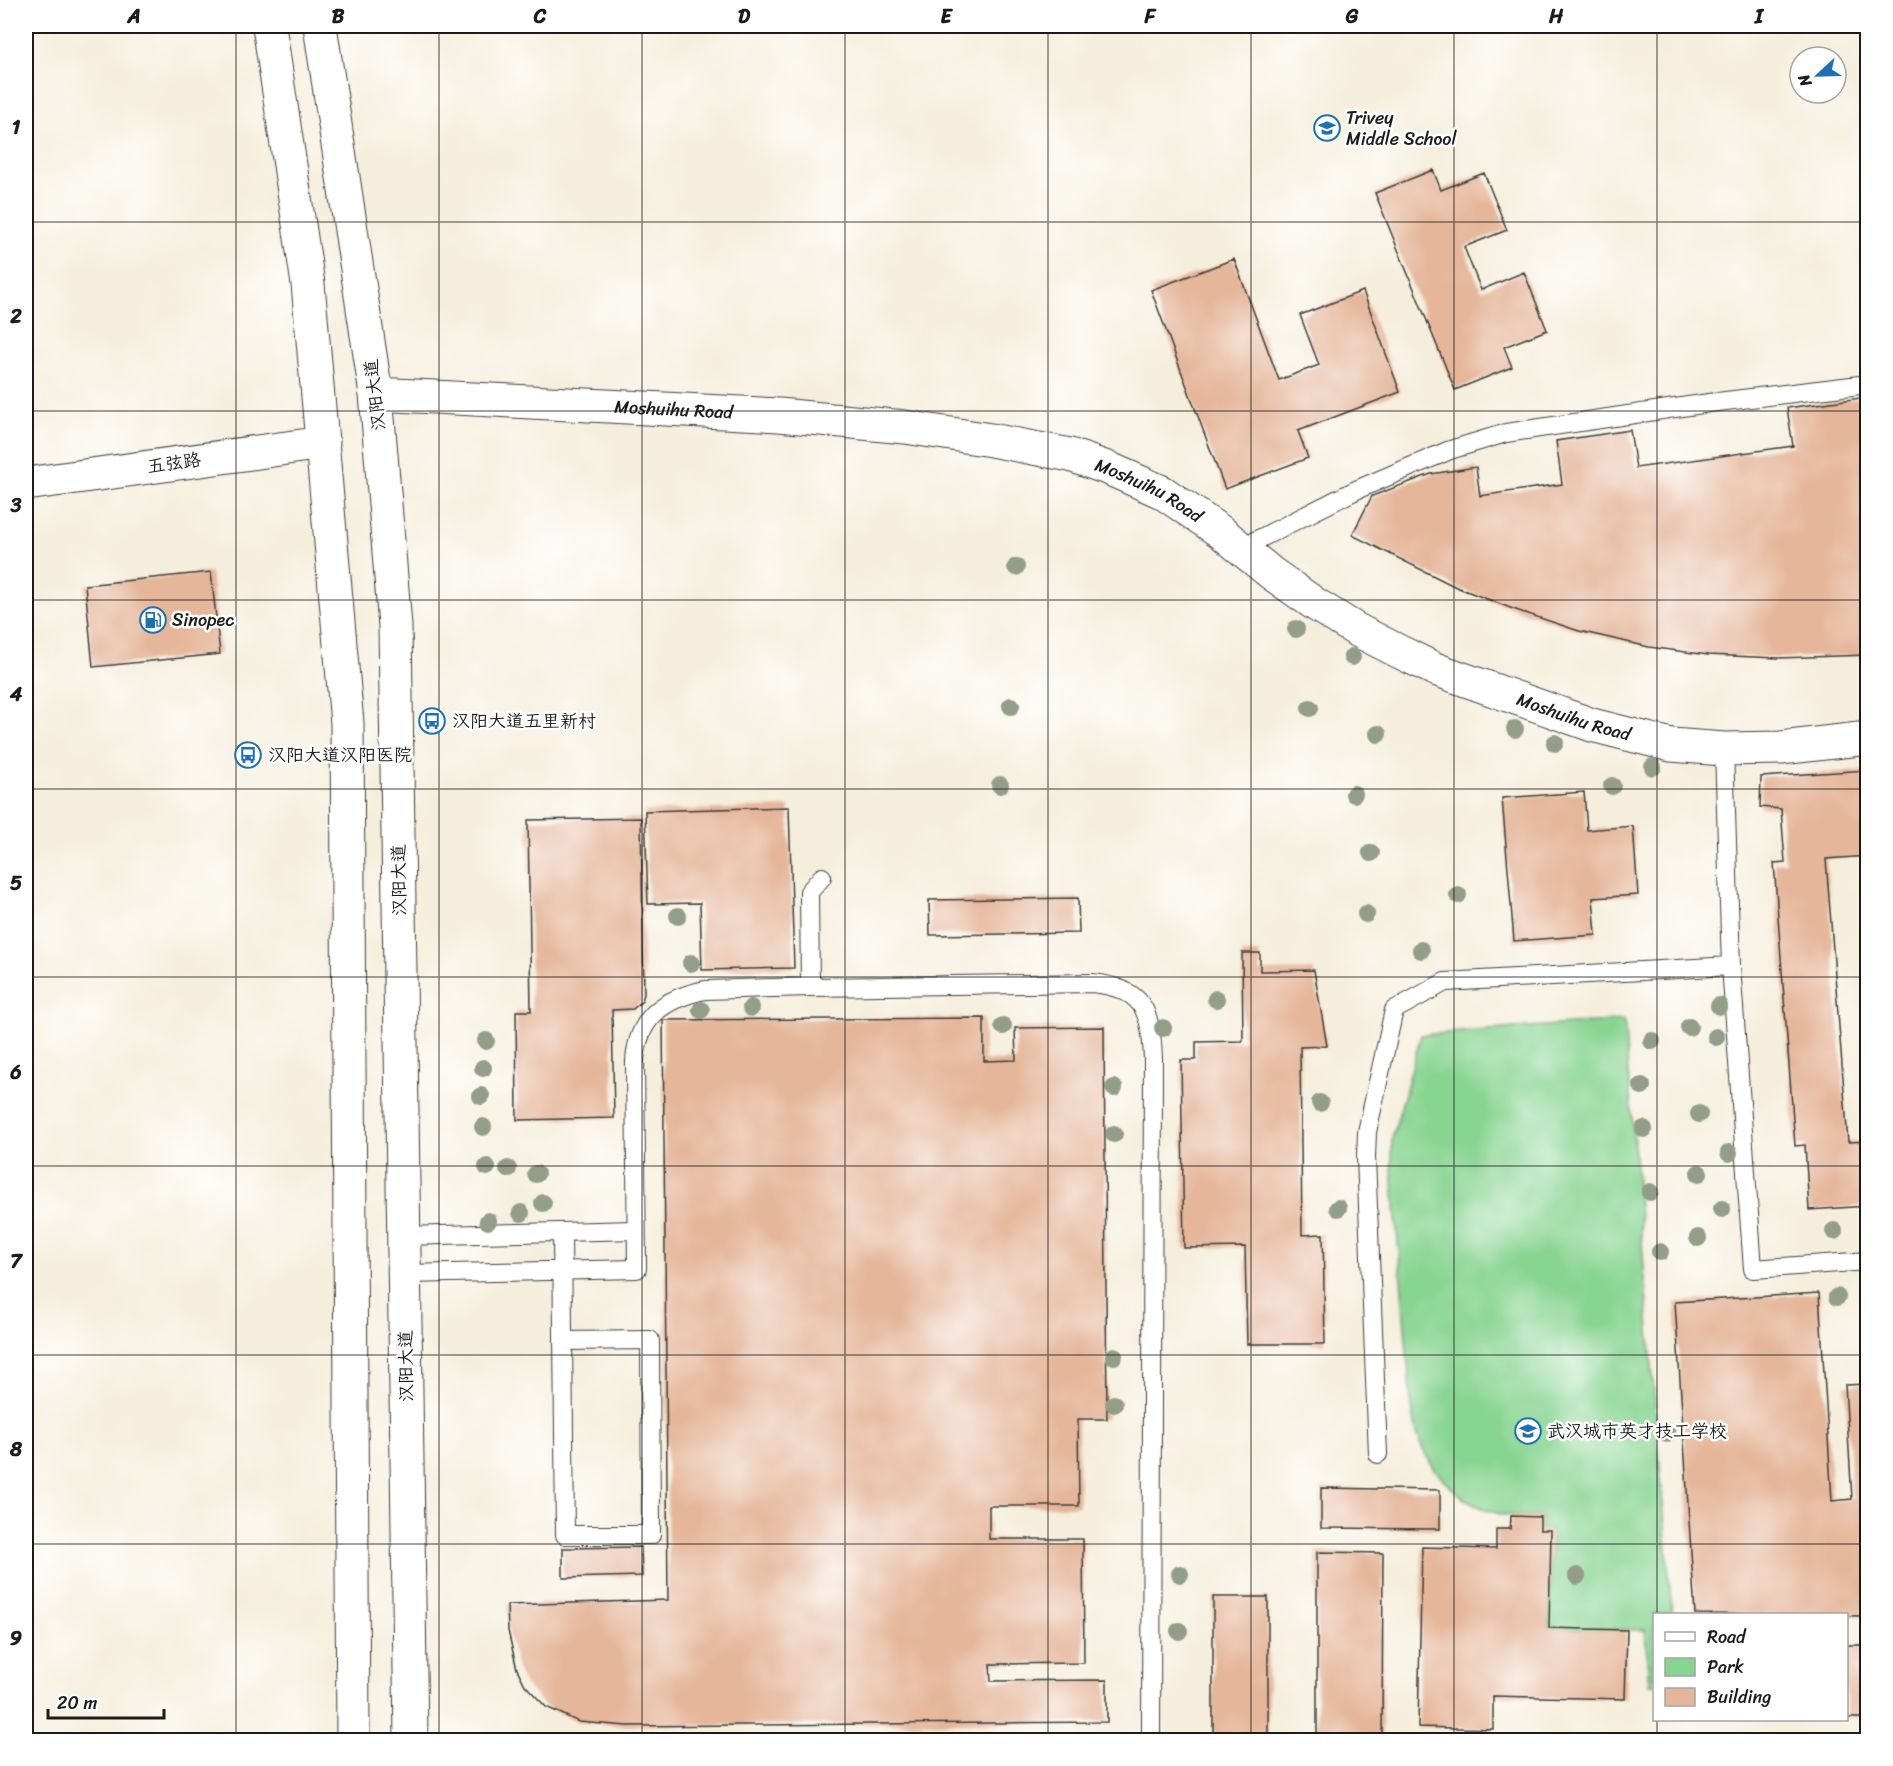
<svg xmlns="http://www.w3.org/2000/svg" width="1893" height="1766" font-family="Sriracha,'LXGW WenKai TC',sans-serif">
<rect width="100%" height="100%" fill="#fff"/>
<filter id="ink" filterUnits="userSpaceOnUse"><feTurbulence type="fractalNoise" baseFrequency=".0167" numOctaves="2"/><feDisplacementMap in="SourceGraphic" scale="12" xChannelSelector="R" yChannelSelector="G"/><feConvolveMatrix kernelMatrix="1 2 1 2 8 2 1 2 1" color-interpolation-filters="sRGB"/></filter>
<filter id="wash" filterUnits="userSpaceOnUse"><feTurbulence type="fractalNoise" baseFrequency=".008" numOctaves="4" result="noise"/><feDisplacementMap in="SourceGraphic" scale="24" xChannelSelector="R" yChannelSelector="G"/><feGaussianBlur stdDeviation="1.35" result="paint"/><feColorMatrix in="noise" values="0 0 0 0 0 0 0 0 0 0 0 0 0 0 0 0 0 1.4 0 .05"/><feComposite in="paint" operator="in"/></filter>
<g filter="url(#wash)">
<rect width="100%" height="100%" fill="#f5eedc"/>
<!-- green -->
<path fill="#88d491" stroke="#527856" stroke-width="1.5" d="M1624 1020 1672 1614H1654V1684L1649 1685 1645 1630 1549 1628 1551 1530H1540V1517C1531 1517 1521 1517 1512 1516 1468 1511 1429 1475 1417 1433 1414 1422 1413 1411 1411 1401L1392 1169V1139L1421 1035Z"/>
<g id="blocks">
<!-- building -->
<path fill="#e5b69a" d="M1433 170 1441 190 1484 173 1507 230 1464 247 1481 290 1524 272 1547 330 1504 347 1512 367 1455 390 1375 193Z
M1234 259 1279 380 1319 365 1300 315 1363 291 1400 392 1298 431 1308 458 1225 489 1151 290Z
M1868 397V655L1778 658 1708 655 1649 647 1579 631 1513 609 1456 587 1352 535 1372 496 1431 474 1476 467 1480 496 1562 484 1556 441 1630 430 1636 468 1793 446 1787 408Z
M211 572 220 654 93 667 85 585Z
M1868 770V856L1826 859 1848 1142 1868 1141V1206L1809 1210 1805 1145 1795 1146 1774 863 1785 862 1781 809 1760 807 1761 777Z
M1584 792 1587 830 1633 826 1638 895 1593 898 1596 935 1514 941 1502 798Z
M789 807 794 968 702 970 700 903 648 904 645 811Z
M641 818 644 994 642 1001 633 1009 612 1010 614 1118 517 1120 516 1011H531L528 820Z
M1078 898 1079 933 930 935 929 900Z
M1242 953H1260V971L1314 970 1327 1046 1300 1047 1302 1235 1323 1234 1325 1344H1247L1245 1247 1184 1248 1181 1060H1196V1042L1243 1041Z
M984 1018V1061L1016 1060 1015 1028 1104 1027 1107 1419H1078L1079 1506H989V1539H1083L1084 1663 990 1664 991 1681 1107 1680V1722L627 1726 579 1722 546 1707 525 1685 517 1669 508 1631 507 1605 668 1600 663 1020Z
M1819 1293 1832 1501 1852 1499 1845 1385 1868 1384V1616L1695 1614 1675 1302Z
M1321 1488 1440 1490V1529L1321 1528Z
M1511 1516 1540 1517V1530H1551L1549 1628 1627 1630 1625 1699 1493 1696V1729L1418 1727 1422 1547 1496 1549V1529H1510Z
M641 1547 642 1576 563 1578V1548Z
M1317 1552 1383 1553 1382 1737 1317 1736Z
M1213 1597H1268V1738H1213Z
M1846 1645H1868V1718H1846Z"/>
</g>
</g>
<g filter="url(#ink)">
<use href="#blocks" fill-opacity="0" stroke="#3d3c39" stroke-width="1.5"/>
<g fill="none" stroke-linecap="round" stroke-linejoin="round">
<!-- lane casing -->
<g stroke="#3d3c39" stroke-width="20">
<path id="lane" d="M1241 548 1356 490 1450 450 1506 433 1709 403 1868 384
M1724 749 1731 966 1753 1269 1868 1261
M822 877 809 892 810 987 1092 983C1144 988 1151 1011 1153 1059L1151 1740
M562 1232 565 1535H651L650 1340 563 1341
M404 1236 636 1230
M405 1274 637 1269 635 1061C638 1017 663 999 705 990L810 987
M1378 1454 1366 1157 1367 1132 1394 1010 1445 982 1731 966"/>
</g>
<!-- street casing -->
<g stroke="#3d3c39" stroke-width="35">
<g id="street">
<path id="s1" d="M376 394 779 415 905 427 991 440 1070 455 1110 469 1162 492 1221 532 1271 573 1315 604 1355 629 1398 651 1435 669 1592 725 1671 745 1724 749 1781 748 1868 738"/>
<path d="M26 484 323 443"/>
</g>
</g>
<!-- primary casing -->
<g stroke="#3d3c39" stroke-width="35">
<path id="primary" d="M269 26 308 284 347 723 353 1740
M320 26 376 394 395 626 411 1740"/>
</g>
<!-- lane -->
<use href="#lane" stroke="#fff" stroke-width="18"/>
<!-- street -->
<use href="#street" stroke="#fff" stroke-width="33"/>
<!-- primary -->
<use href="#primary" stroke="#fff" stroke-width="33"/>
</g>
<!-- trees -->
<g fill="#939e89">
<circle cx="1016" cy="567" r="9"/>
<circle cx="1296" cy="629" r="9"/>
<circle cx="1352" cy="657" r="9"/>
<circle cx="1011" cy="706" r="9"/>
<circle cx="1310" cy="708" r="9"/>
<circle cx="1515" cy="729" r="9"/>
<circle cx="1378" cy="734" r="9"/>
<circle cx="1555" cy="743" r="9"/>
<circle cx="1653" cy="767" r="9"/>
<circle cx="1000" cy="785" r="9"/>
<circle cx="1612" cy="786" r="9"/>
<circle cx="1354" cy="794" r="9"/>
<circle cx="1371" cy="853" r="9"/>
<circle cx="1458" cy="895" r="9"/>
<circle cx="1366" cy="914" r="9"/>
<circle cx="678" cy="916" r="9"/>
<circle cx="1421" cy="950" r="9"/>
<circle cx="691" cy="963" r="9"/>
<circle cx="1216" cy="999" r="9"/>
<circle cx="1719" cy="1006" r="9"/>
<circle cx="751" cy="1008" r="9"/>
<circle cx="701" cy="1010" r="9"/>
<circle cx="1003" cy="1026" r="9"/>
<circle cx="1689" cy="1027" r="9"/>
<circle cx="1163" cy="1028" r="9"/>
<circle cx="1716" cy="1037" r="9"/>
<circle cx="486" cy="1041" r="9"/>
<circle cx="1652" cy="1041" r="9"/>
<circle cx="483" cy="1068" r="9"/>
<circle cx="1642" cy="1086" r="9"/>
<circle cx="1114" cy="1088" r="9"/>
<circle cx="481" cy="1096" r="9"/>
<circle cx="1320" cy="1103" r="9"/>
<circle cx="1699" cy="1114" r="9"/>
<circle cx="483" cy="1127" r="9"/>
<circle cx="1644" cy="1129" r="9"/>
<circle cx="1114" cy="1134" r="9"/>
<circle cx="1729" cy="1153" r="9"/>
<circle cx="487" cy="1167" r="9"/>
<circle cx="508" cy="1169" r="9"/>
<circle cx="1699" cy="1173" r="9"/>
<circle cx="536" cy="1174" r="9"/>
<circle cx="1650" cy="1192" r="9"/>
<circle cx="543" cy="1203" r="9"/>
<circle cx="1338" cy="1208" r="9"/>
<circle cx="1722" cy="1209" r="9"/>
<circle cx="521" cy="1213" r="9"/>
<circle cx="488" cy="1221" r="9"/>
<circle cx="1834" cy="1231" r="9"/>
<circle cx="1698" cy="1238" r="9"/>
<circle cx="1660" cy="1252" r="9"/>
<circle cx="1837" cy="1297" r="9"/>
<circle cx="1114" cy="1356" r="9"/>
<circle cx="1114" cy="1404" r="9"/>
<circle cx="1667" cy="1434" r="9"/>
<circle cx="1180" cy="1574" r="9"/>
<circle cx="1577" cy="1576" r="9"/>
<circle cx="1179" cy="1631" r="9"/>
</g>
</g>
<!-- grid -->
<path fill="none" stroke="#1c1c1c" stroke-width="1.5" stroke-opacity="0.55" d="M236 26V1740M439 26V1740M642 26V1740M845 26V1740M1048 26V1740M1251 26V1740M1454 26V1740M1657 26V1614M26 222H1868M26 411H1868M26 600H1868M26 789H1868M26 977H1868M26 1166H1868M26 1355H1868M26 1544H1868M1657 1720V1740"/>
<!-- icons -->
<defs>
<g id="school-ring" transform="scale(1.35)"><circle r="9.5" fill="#fff" stroke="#1f6fb2" stroke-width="1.5"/><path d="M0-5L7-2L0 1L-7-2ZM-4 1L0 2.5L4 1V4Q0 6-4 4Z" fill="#1f6fb2"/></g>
<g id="fuel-ring" transform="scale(1.35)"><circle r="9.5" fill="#fff" stroke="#1f6fb2" stroke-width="1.5"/><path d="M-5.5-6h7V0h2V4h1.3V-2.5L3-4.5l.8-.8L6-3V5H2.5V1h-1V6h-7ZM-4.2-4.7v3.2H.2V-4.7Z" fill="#1f6fb2"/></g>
<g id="bus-ring" transform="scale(1.35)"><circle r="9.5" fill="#fff" stroke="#1f6fb2" stroke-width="1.5"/><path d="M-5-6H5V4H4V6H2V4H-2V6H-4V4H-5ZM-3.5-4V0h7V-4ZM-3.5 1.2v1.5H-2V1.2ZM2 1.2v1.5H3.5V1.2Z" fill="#1f6fb2"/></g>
<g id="university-ring" transform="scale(1.35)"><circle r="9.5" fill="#fff" stroke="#1f6fb2" stroke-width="1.5"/><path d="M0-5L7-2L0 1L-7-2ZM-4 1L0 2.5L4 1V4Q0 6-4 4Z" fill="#1f6fb2"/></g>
</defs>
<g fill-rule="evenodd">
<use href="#school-ring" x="1327" y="128"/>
<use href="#fuel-ring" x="153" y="620"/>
<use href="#bus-ring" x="432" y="721"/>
<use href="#bus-ring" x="248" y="755"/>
<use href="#university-ring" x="1528" y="1431"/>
</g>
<g text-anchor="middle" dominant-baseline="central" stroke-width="5" stroke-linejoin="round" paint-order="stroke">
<!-- poi labels -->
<g font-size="18" fill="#1c1c1c" stroke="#fff" text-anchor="start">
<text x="1346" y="118">Trivey<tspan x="1346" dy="21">Middle School</tspan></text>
<text x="172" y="620">Sinopec</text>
<text x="452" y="721">汉阳大道五里新村</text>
<text x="268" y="755">汉阳大道汉阳医院</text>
<text x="1547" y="1431">武汉城市英才技工学校</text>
</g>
<!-- street labels -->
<g font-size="18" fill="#1c1c1c" stroke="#fff">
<text transform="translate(375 395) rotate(-97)">汉阳大道</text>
<text stroke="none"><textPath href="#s1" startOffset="298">Moshuihu Road</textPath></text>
<text transform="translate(174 463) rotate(-8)">五弦路</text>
<text stroke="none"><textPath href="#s1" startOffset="784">Moshuihu Road</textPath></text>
<text stroke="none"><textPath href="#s1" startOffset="1270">Moshuihu Road</textPath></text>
<text transform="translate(399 880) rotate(-91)">汉阳大道</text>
<text transform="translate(406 1366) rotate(-91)">汉阳大道</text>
</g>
</g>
<!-- margin -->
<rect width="1893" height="1766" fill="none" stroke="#fff" stroke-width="66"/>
<!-- legend -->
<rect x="1653" y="1613" width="195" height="108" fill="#ffffff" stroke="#a4a4a4" stroke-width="1.5"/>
<rect x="1665" y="1632" width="30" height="9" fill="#ffffff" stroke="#a4a4a4" stroke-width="1.5"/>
<text x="1707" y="1643" font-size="18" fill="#1c1c1c">Road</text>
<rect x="1665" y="1658" width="30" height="18" fill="#88d491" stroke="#a4a4a4" stroke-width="1.5"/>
<text x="1707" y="1673" font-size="18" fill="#1c1c1c">Park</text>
<rect x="1665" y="1688" width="30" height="18" fill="#e5b69a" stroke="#a4a4a4" stroke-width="1.5"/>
<text x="1707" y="1703" font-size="18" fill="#1c1c1c">Building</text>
<!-- north arrow -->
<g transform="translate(1818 75) rotate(248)"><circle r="28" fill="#ffffff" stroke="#a4a4a4" stroke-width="1.5"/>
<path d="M0-4.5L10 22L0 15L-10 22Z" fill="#1f6fb2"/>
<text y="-9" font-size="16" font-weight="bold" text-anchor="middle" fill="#1c1c1c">N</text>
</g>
<!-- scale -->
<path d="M48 1709v9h116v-9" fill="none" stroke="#1c1c1c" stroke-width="3"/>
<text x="57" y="1709" font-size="18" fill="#1c1c1c" stroke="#ffffff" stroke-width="4.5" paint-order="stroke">20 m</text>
<rect x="33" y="33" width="1827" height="1700" fill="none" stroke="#1c1c1c" stroke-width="2"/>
<g font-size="20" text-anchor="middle" font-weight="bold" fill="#1c1c1c">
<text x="134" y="23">A</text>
<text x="338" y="23">B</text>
<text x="540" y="23">C</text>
<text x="744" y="23">D</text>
<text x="946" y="23">E</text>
<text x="1150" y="23">F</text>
<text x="1352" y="23">G</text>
<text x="1556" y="23">H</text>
<text x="1759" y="23">I</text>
<text x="16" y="134">1</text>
<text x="16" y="323">2</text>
<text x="16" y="512">3</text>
<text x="16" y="701">4</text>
<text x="16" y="890">5</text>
<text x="16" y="1079">6</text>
<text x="16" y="1268">7</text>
<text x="16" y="1456">8</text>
<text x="16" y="1645">9</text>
</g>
</svg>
